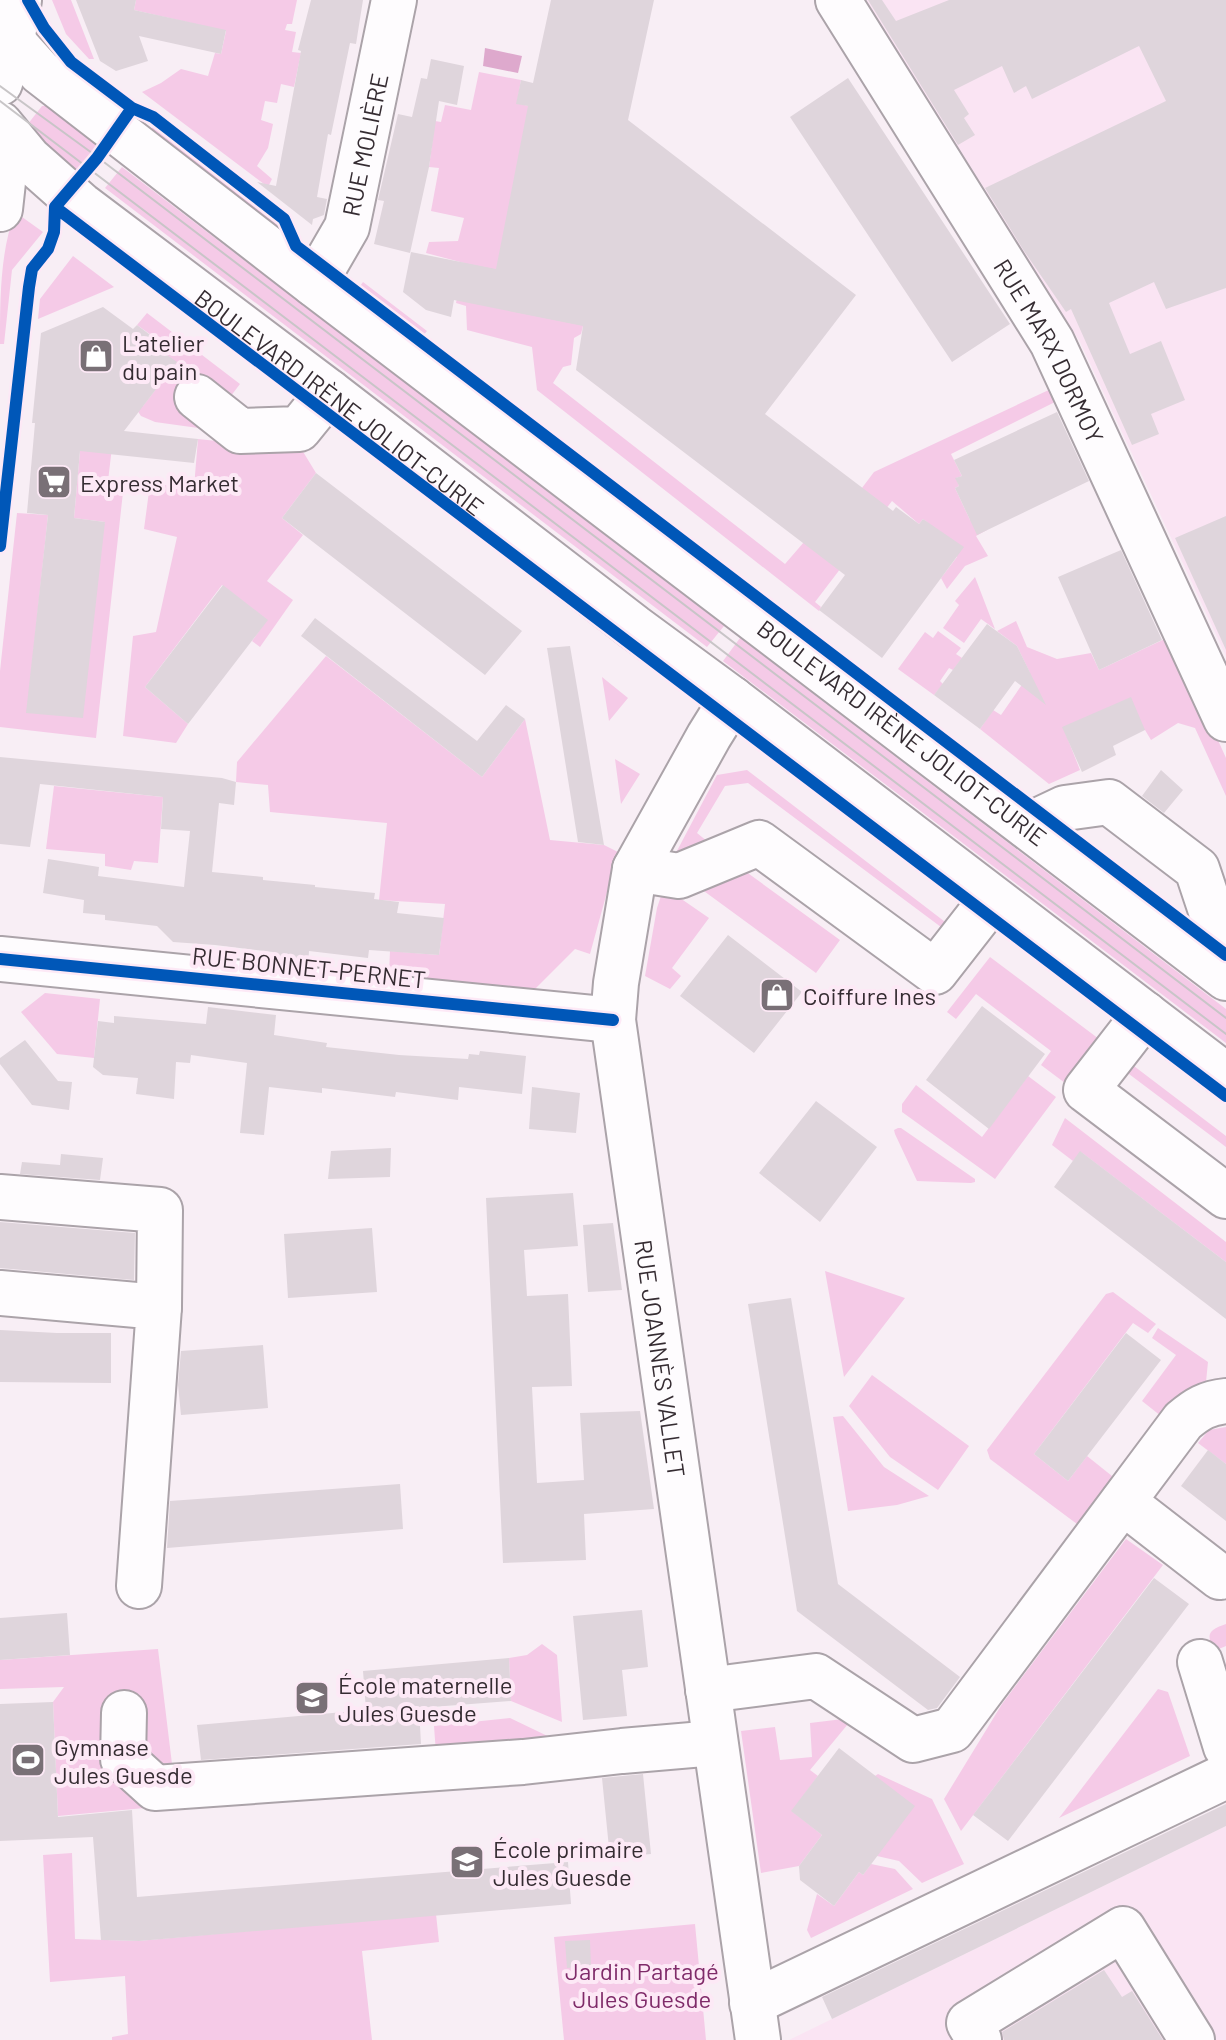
<svg xmlns="http://www.w3.org/2000/svg" width="1226" height="2040" font-family="Barlow,sans-serif">
<rect width="100%" height="100%" fill="#f8eef5"/>
<!-- built -->
<path fill="#fae4f3" d="M847 0H1226V656L1079 340Z
M1226 1826V2040H789L832 2019Z"/>
<!-- green -->
<path fill="#f5cae7" d="M52 0H71L94 59H89L66 34Z
M136 0H297L292 24H287L285 30 296 32 292 52 301 53 294 87 281 84 277 103 265 101 261 120 273 124 268 148 257 166 272 179 268 187 142 92 161 83 181 69 208 76 215 53 221 54 226 31 134 10Z
M479 72 521 80 517 103 528 106 583 326 581 334 574 338 571 365 563 367 553 383 785 564 804 542 816 549 874 472 1053 388 1059 400 951 454 962 476 956 478 959 486 955 488 970 520 981 516 987 530 976 536 988 556 965 566 947 589 941 578 957 557 928 523 923 519 919 524 892 501 815 602 821 607 819 611 537 390 532 347 467 330 466 306 456 303 464 263 426 253 429 242 458 241 464 218 431 211 439 168 429 167 435 121 441 122 445 105 471 110Z
M42 106H49L104 139 72 178 24 129Z
M153 127 285 228 277 238 145 136Z
M122 167 724 626 707 647 105 188Z
M15 212 43 232 12 270 4 344H0C0 299 0 253 15 212Z
M73 256 114 287 38 319 40 299Z
M363 282 427 331 421 338 358 289Z
M147 313 240 384 224 405 227 432 155 422 141 416 131 401 143 406 176 363 157 348 161 342 137 325Z
M82 429 114 430 108 481 124 483 96 738 0 727V671L17 513 48 515 27 712 105 522 74 518Z
M198 439 302 450 316 473 282 518 303 535 267 581 293 600 260 647 252 641 267 620 222 585 145 687 188 724 176 743 123 736 133 636 156 632 177 537 144 529 150 484 194 487Z
M975 577 995 629 981 619 964 643 943 628 959 605 955 601Z
M1016 621 1027 647 1057 659 1091 653 1099 670 1171 636 1226 758V796L1195 728 1178 723 1151 740 1145 730 1063 727 1080 770 1049 784 980 729 993 710 1001 715 1030 673 1017 646 997 631Z
M938 631 961 648 956 654 962 658 953 670 949 668 940 681 943 684 934 695 898 669 925 632 933 638Z
M740 638 1226 1009V1043L723 661Z
M326 656 482 777 525 719 550 840 604 845 618 852 590 954 575 949 533 991 389 974 390 951 439 955 445 904 379 900 387 823 270 812 268 785 236 782 237 762Z
M602 677 628 698 609 721Z
M615 759 640 774 621 804Z
M747 770 953 928 949 933 748 783 725 786 697 833 718 850 669 866 717 775Z
M54 786 163 797 158 863 134 861 131 870 105 866V854L46 849Z
M738 866 840 940 816 973 697 886Z
M664 887 709 918 672 968 681 976 670 989 645 976 657 908Z
M990 957 1099 1039 1065 1083 1041 1065 1051 1051 976 994 956 1019 947 1012Z
M45 993 100 999 94 1058 57 1054 21 1012Z
M1126 1060 1226 1136V1147L1121 1068Z
M1028 1076 1056 1097 995 1179 902 1112V1104L916 1085 982 1137Z
M1065 1118 1226 1242V1262L1081 1152 1073 1161 1052 1145Z
M898 1128H901L975 1179V1182L971 1183 917 1181 895 1134 894 1130Z
M825 1271 905 1298 844 1377Z
M1113 1292 1156 1324 1148 1333 1133 1323 1034 1454 1068 1481 1087 1456 1112 1476 1111 1481 1077 1524 990 1459 987 1450 1106 1294Z
M1158 1328 1208 1362 1205 1392 1166 1420 1142 1401 1176 1355 1152 1338Z
M872 1375 969 1446 938 1490 890 1457 849 1406Z
M843 1416 884 1467 929 1496 897 1505 848 1511 833 1417Z
M1226 1427V1464L1198 1443 1209 1430Z
M1126 1539 1163 1565 961 1831 944 1799 1002 1704Z
M1226 1624V1646L1214 1651C1206 1634 1208 1630 1226 1624Z
M542 1644 557 1655 562 1722 511 1701 509 1658 527 1655Z
M158 1649 177 1805 58 1816 53 1702 64 1687 0 1689V1660Z
M1158 1689 1168 1692 1190 1756 1059 1818Z
M510 1718 560 1742 436 1753 434 1726Z
M843 1719 848 1724 810 1770 818 1776 792 1811 822 1835 799 1866 761 1873 741 1731 775 1727 780 1760 812 1757 810 1723Z
M878 1774 932 1799 964 1864 922 1883 899 1861 877 1856 875 1776Z
M72 1853 75 1939 138 1941 436 1914 439 1942 362 1951 372 2040H112V2037L128 2034 125 1976 50 1982 43 1855Z
M871 1864 895 1869 913 1889 811 1938 807 1930 817 1894 834 1906 859 1872 863 1875Z
M695 1924 706 2040H564L554 1937Z"/>
<!-- water -->
<path fill="#dea9cd" d="M485 48 522 56 518 73 483 66Z"/>
<!-- building -->
<path fill="#dfd5dc" d="M76 0H136L134 10 226 30 221 54 139 36 148 61 116 71 100 61Z
M311 0H363L356 44 350 43 331 135 328 134 317 197 327 199 324 215 313 219 312 225 257 182 276 186 301 51 298 50Z
M551 0H654L628 120 856 295 765 414 893 511 896 507 919 524 923 519 964 547 882 658 819 610 845 575 576 370 583 326 454 300 451 317 426 310 403 292 411 252 496 269 528 106 516 104 521 80 533 83Z
M868 0H882L896 21 949 0H1226V288L1166 309 1154 282 1109 303 1130 354 1161 341 1185 400 1151 414 1159 434 1132 445 1071 309 1066 312 1024 251 985 188 1166 101 1139 46 1032 99 1026 86 1014 93 1002 66 954 90 969 114 964 118 975 135 958 145Z
M431 59 464 66 457 105 439 101 429 167 410 253 374 244 384 201 378 200 398 114 412 117 421 78 427 79Z
M848 78 1010 324 952 362 790 117Z
M103 307 133 329 137 325 161 343 157 348 177 362 124 431 198 439 194 463 80 451 74 518 105 522 83 718 26 713 48 515 27 513 35 423H32L41 333Z
M1057 412 1089 481 977 535 955 488 959 486 955 478 962 476 954 460Z
M316 473 522 631 485 675 282 518Z
M1226 516V650L1175 538Z
M1121 550 1162 640 1099 670 1058 577Z
M223 585 268 620 188 724 145 687Z
M315 618 477 741 506 705 525 719 482 777 301 636Z
M987 624 1017 646 1046 705 1015 681 980 729 934 695Z
M570 646 604 845 578 842 547 648Z
M1131 697 1145 730 1113 746 1116 755 1082 772 1062 727Z
M0 757 222 778 236 782 234 805 219 803 212 872 263 877V880L315 885V887L375 893 374 899 399 902 397 913 444 918 439 955 369 950 368 958 309 951 308 965 272 961 273 952 215 945 173 942 157 926 105 920V915L83 913 84 900 43 893 48 859 99 867 98 876 184 887 190 831 161 829 163 797 40 784 30 847 0 844Z
M1161 770 1183 790 1164 813 1142 796Z
M728 935 802 992 754 1053 680 996Z
M982 1006 1045 1054 989 1129 926 1080Z
M208 1007 276 1015 274 1035 327 1043 326 1047 399 1055 468 1059 469 1054 479 1055 480 1051 526 1056 522 1094 459 1087 458 1100 396 1092 395 1097 322 1088V1093L269 1087 264 1135 240 1133 247 1063 191 1055 190 1063 176 1062 174 1099 136 1094 138 1078 103 1075 93 1067 98 1021 114 1023V1016L206 1024Z
M25 1040 58 1081 72 1082 69 1110 32 1105 0 1064V1058Z
M532 1087 580 1093 576 1133 529 1129Z
M816 1101 877 1147 820 1222 759 1173Z
M391 1148 390 1177 328 1179 331 1151Z
M1080 1151 1226 1262V1319L1054 1187Z
M61 1154 103 1158 100 1180 20 1174 22 1162 60 1165Z
M573 1193 578 1246 524 1250 527 1296 568 1294 572 1386 532 1387 537 1483 584 1480 580 1413 640 1411 654 1509 584 1514 586 1560 503 1563 486 1198Z
M0 1222 135 1233 134 1280 0 1268Z
M613 1223 622 1290 588 1292 583 1225Z
M372 1228 377 1292 288 1298 284 1234Z
M791 1298 838 1584 960 1677 937 1708 928 1710 797 1611 748 1304Z
M0 1330 57 1333H111V1383L0 1382Z
M1126 1333 1161 1360 1068 1481 1034 1454Z
M263 1345 268 1408 181 1415 178 1385 181 1351Z
M1208 1450 1226 1464V1521L1181 1486Z
M400 1484 403 1529 167 1548 170 1501Z
M1154 1578 1189 1604 1008 1841 973 1815Z
M642 1610 648 1667 622 1670 627 1716 583 1720 573 1616Z
M67 1613 70 1655 0 1660V1618Z
M509 1658 511 1701 419 1708 421 1744 201 1760 197 1725 366 1710 363 1671Z
M53 1702 58 1817 132 1810 137 1897 568 1862 571 1904 139 1941 101 1940 93 1837 0 1841V1704Z
M839 1748 915 1806 863 1875 859 1872 834 1906 800 1880 799 1866 822 1835 791 1811Z
M643 1774 651 1854 610 1858 602 1778Z
M1226 1804V1826L832 2019 822 1997Z
M590 1940 591 1966 567 1968 565 1941Z
M1104 1970 1122 1997 1132 1991 1163 2040H1004L1002 2032Z"/>
<g fill="none" stroke-linecap="round" stroke-linejoin="round">
<!-- minor casing -->
<g stroke="#aba3a9" stroke-width="48">
<g id="minor">
<path id="s1" d="M838 0 1052 342 1226 719"/>
<path d="M0 83 12 41 19 0"/>
<path d="M0 145 5 164 0 209"/>
<path id="s2" d="M314 284 347 227 394 0"/>
<path d="M197 397 240 431 299 429 329 392"/>
<path id="s3" d="M732 699 709 736 635 869 616 983 613 1020 758 2040"/>
<path d="M1027 826 1065 808 1109 802 1197 869 1215 923 1207 963"/>
<path d="M635 869 679 876 759 843 935 972 992 899"/>
<path d="M0 959 613 1020"/>
<path d="M1145 1014 1086 1090 1226 1196"/>
<path d="M0 1197 160 1210 159 1307"/>
<path d="M0 1293 159 1307 139 1586"/>
<path d="M1123 1502 1220 1577"/>
<path d="M1200 1662 1226 1747"/>
<path d="M708 1690 816 1676 913 1740 952 1730 1183 1421C1197 1409 1207 1403 1226 1401"/>
<path d="M124 1713 123 1759 155 1788 523 1762 622 1751 715 1743"/>
<path d="M752 2003 1226 1776"/>
<path d="M979 2040 969 2023 1123 1929 1192 2040"/>
</g>
</g>
<!-- major casing -->
<g stroke="#aba3a9" stroke-width="48">
<g id="major">
<path id="s4" d="M0 20 12 41 40 72 314 284 1226 978"/>
<path id="s5" d="M0 124 29 159 81 205 329 392 634 627 732 699 1226 1076"/>
</g>
</g>
<!-- minor -->
<use href="#minor" stroke="#fefcfe" stroke-width="44"/>
<!-- major -->
<use href="#major" stroke="#fefcfe" stroke-width="44"/>
<!-- tram -->
<path stroke="#c8c5c7" stroke-width="2" d="M0 86 92 153 1226 1018
M0 101 1226 1034"/>
<!-- cycleway casing -->
<g stroke="#fde9f6" stroke-width="17">
<path id="cycleway" d="M28 0 44 28 71 62 132 108 153 117 284 219 296 246 1226 955
M55 207 1226 1096
M0 546 29 287 32 269 48 249 54 232 55 207 97 158 132 108
M0 959 613 1020"/>
</g>
<!-- cycleway -->
<use href="#cycleway" stroke="#0057b8" stroke-width="12"/>
</g>
<!-- icons -->
<defs>
<g id="shop-square" transform="scale(1.8)"><rect x="-9" y="-9" width="18" height="18" rx="4" fill="#797076" stroke="#fde9f6"/><path d="M-5-2.5h2.3a2.7 3.5 0 0 1 5.4 0H5L5.5 6h-11ZM-1.5-2.5h3a1.5 2.3 0 0 0-3 0Z" fill="#fff"/></g>
<g id="supermarket-square" transform="scale(1.8)"><rect x="-9" y="-9" width="18" height="18" rx="4" fill="#797076" stroke="#fde9f6"/><path d="M-6-5.5h2.5l.6 2H6L4.5 2H-2.5L-4.4-4H-6ZM-1.5 3.2a1.3 1.3 0 1 0 .1 0ZM3 3.2a1.3 1.3 0 1 0 .1 0Z" fill="#fff"/></g>
<g id="school-square" transform="scale(1.8)"><rect x="-9" y="-9" width="18" height="18" rx="4" fill="#797076" stroke="#fde9f6"/><path d="M0-5L7-2L0 1L-7-2ZM-4 1L0 2.5L4 1V4Q0 6-4 4Z" fill="#fff"/></g>
<g id="stadium-square" transform="scale(1.8)"><rect x="-9" y="-9" width="18" height="18" rx="4" fill="#797076" stroke="#fde9f6"/><path d="M0-5a6.5 5 0 1 0 0 10a6.5 5 0 1 0 0-10ZM-3.5-1.8h7v3.6h-7Z" fill="#fff"/></g>
</defs>
<g fill-rule="evenodd">
<use href="#shop-square" x="96" y="356"/>
<use href="#supermarket-square" x="54" y="482"/>
<use href="#shop-square" x="777" y="995"/>
<use href="#school-square" x="312" y="1698"/>
<use href="#stadium-square" x="28" y="1760"/>
<use href="#school-square" x="467" y="1862"/>
</g>
<g text-anchor="middle" dominant-baseline="central" stroke-width="8" stroke-linejoin="round" paint-order="stroke">
<!-- street labels -->
<g font-size="24" fill="#352c32" stroke="#fde9f6">
<text stroke="none"><textPath href="#s2" startOffset="150">RUE MOLIÈRE</textPath></text>
<text stroke="none"><textPath href="#s1" startOffset="410">RUE MARX DORMOY</textPath></text>
<text stroke="none"><textPath href="#s5" startOffset="440">BOULEVARD IRÈNE JOLIOT-CURIE</textPath></text>
<text stroke="none"><textPath href="#s4" startOffset="1152">BOULEVARD IRÈNE JOLIOT-CURIE</textPath></text>
<text transform="translate(309 967) rotate(6)">RUE BONNET-PERNET</text>
<text stroke="none"><textPath href="#s3" startOffset="690">RUE JOANNÈS VALLET</textPath></text>
</g>
<!-- poi labels -->
<g font-size="24" fill="#352c32" stroke="#fde9f6" text-anchor="start">
<text x="122" y="342">L'atelier<tspan x="122" dy="28">du pain</tspan></text>
<text x="80" y="482">Express Market</text>
<text x="803" y="995">Coiffure Ines</text>
<text x="338" y="1684">École maternelle<tspan x="338" dy="28">Jules Guesde</tspan></text>
<text x="54" y="1746">Gymnase<tspan x="54" dy="28">Jules Guesde</tspan></text>
<text x="493" y="1848">École primaire<tspan x="493" dy="28">Jules Guesde</tspan></text>
</g>
<!-- park labels -->
<g font-size="24" fill="#7f2b69" stroke="#fde9f6">
<text x="642" y="1970">Jardin Partagé<tspan x="642" dy="28">Jules Guesde</tspan></text>
</g>
</g>
</svg>
